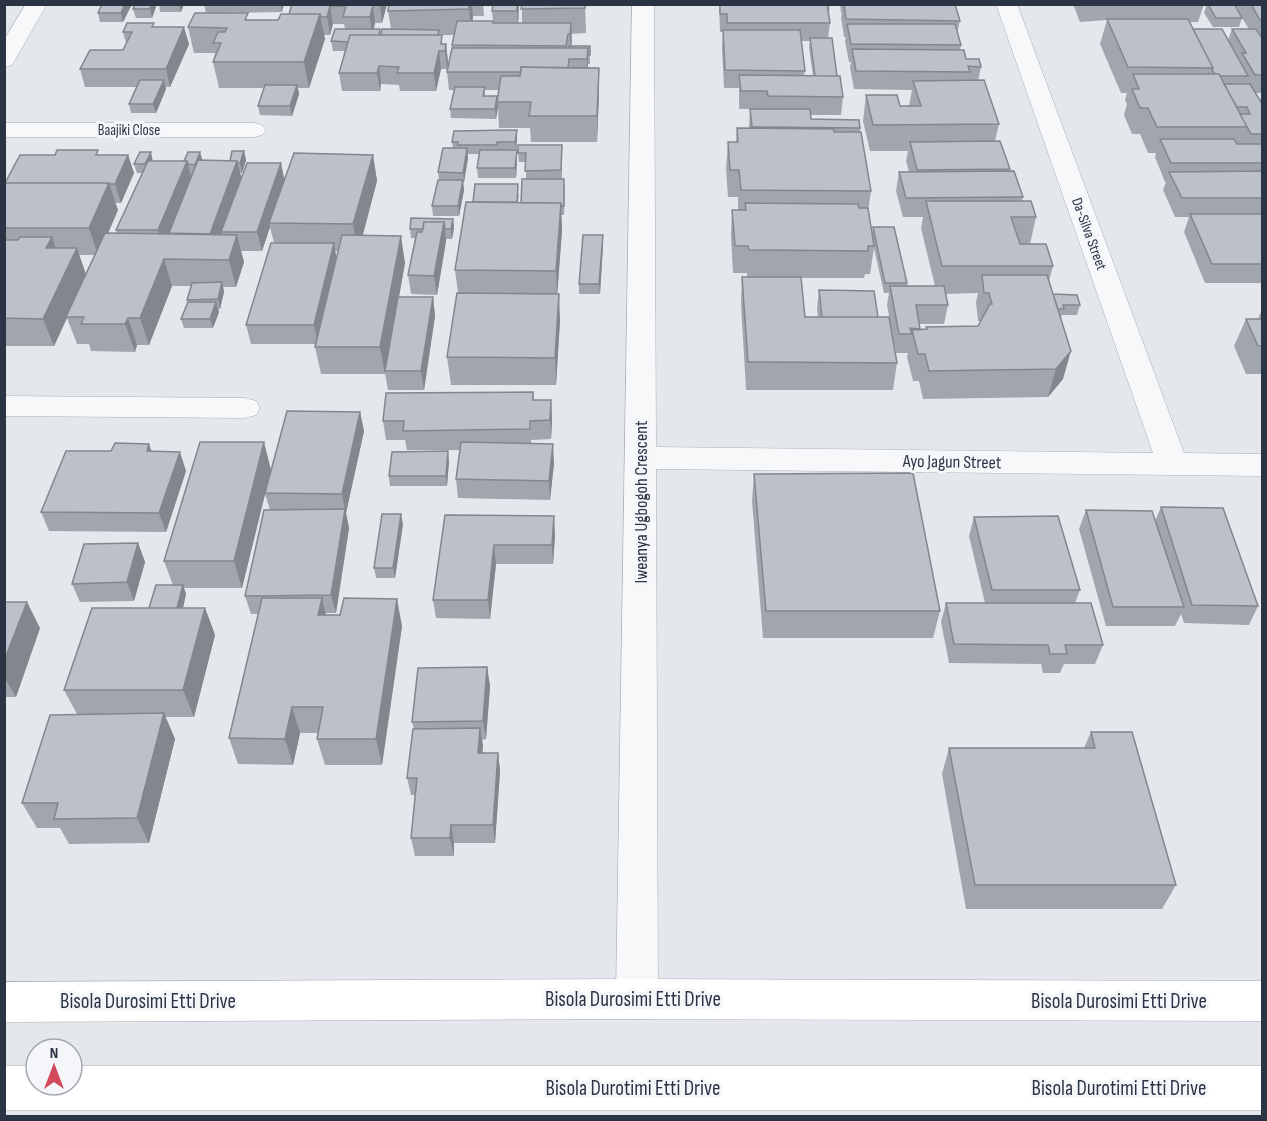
<svg xmlns="http://www.w3.org/2000/svg" width="1267" height="1121" font-family="'Sofia Sans Condensed',sans-serif">
<rect width="100%" height="100%" fill="#e4e7ec"/>
<g fill="none" stroke-linecap="round" stroke-linejoin="round">
<!-- street casing -->
<g stroke="#a9aeb7" stroke-width="1">
<path id="street" d="M26 4H47L15 60 12 65 4 67V40Z
M632 4H654L656 447 1153 453 996 4H1017L1184 453 1262 454V476L656 469 658 999 652 1013 637 1019 622 1013 616 999Z
M4 123H254L262 125 266 130 262 135 254 137H4Z
M4 396 245 398 256 401 260 408 256 415 245 418 4 416Z"/>
</g>
<!-- secondary casing -->
<g stroke="#a9aeb7" stroke-width="1">
<path id="secondary" d="M637 979 1262 981V1021L637 1019 4 1022V982Z
M4 1066H36V1085H72V1066H1262V1110H4Z"/>
</g>
<!-- street -->
<use href="#street" fill="#f7f8fa" fill-rule="evenodd"/>
<!-- secondary -->
<use href="#secondary" fill="#fff" fill-rule="evenodd"/>
</g>
<!-- wall -->
<path fill="#a1a5ae" fill-rule="evenodd" d="M102 4H132L123 22H100L98 13Z
M135 4H157L152 18H136L133 9Z
M159 4H184L181 12H160Z
M204 4H284L282 12 220 13 249 20H278L289 14 292 4H387L382 23H375L374 29H380L381 35 391 29 388 11 389 4H483L484 16H473L472 21H493L492 11 519 4 518 23H522V4H585L586 33 571 34V46H590V64H588V68H599V94L597 142H531L530 128H499L498 107 496 119 451 118 450 109 454 90H449L447 72 454 35H439L443 44H446L448 62 447 69H441L436 91H400L399 85 381 84 380 91H342L339 73 345 51H333L331 41 345 29 344 24H333L330 35H324L325 39 309 88H298L299 94 292 116 260 115 258 106 264 88H219L213 62 215 53H194L188 27 206 13ZM485 90H499L498 100 485 96Z
M719 4H830L829 14 830 23 828 38 843 97 841 115H810L811 119 860 128V132L871 191 868 212 872 233 873 227 907 283V286H935L921 228 923 217H903L896 191 899 172H909L906 161 908 151H870L863 121 866 95 900 106H909L912 90 854 89 850 67 851 62H849L845 41 846 37H844L841 17 842 13H841L840 4H955L960 21 957 33 961 45 960 50 966 59 981 67 978 81 999 124 995 141 1023 197 1022 201 1036 217 1030 244 1053 266 1049 281 1053 294 1080 305 1077 315H1062L1061 319 1063 379 1048 397 923 399 919 381H913L907 357 908 353H896L887 305 889 293H884L874 248 870 274H865L864 278H801L805 317H818L817 309 819 290 878 317 897 363 893 390H746L741 304 742 277H747V273H733L731 237 732 210H738V197H728L726 168 728 142H736L737 128H749L750 109H739V88H724L722 48 723 32H720ZM801 41H810L809 47 813 76 804 75 805 71ZM978 293 976 302 978 321H981L978 326 926 327V329H920L919 324H944L948 305 945 294Z
M1073 4H1204L1198 22H1189L1193 29 1228 40 1232 29H1249L1242 18 1239 27H1213L1204 13 1207 4H1263V93H1256L1263 105V283H1205L1184 232 1189 217H1175L1163 190 1166 182H1165L1155 157 1156 153H1148L1140 134H1132L1124 115 1127 104 1125 100 1127 93H1121L1100 44 1107 20 1080 22Z
M155 27 189 44 170 87H166V89L156 113H131L129 104 136 87H85L80 69 123 50 126 43 123 32Z
M517 140 516 150 517 160 516 178H478L477 168 479 154H468V158L464 182H463L464 190 459 216H433L432 206 439 180 438 172 453 148 452 142Z
M244 151 246 160 242 173H240L241 178 284 180 373 155 377 181 363 235 405 263 399 297H433L435 316 424 390H388L385 373V374H321L315 347 316 344H251L246 325 274 243 270 227 262 251H241L244 262 236 287H223L224 292 220 309H218L219 312 213 328H184L181 319 188 302 187 300 191 286H172L149 345H137L135 352 91 351 89 344H77L67 318 54 346H4V183L100 155H128L134 173 121 203H115L118 210 108 234H118L116 230 142 173H137L134 164 153 161H230ZM335 251H338L337 259ZM79 255H95L86 274Z
M518 153 562 154V179L565 188 564 215H561L562 230 557 294 560 321 556 385H451L447 357 458 293 455 270 473 202 519 194 518 203H521L526 179V162H519Z
M453 219 454 228 452 239H446V241L437 295 411 294 408 275 415 238H411L410 229Z
M603 245 600 294H579V284Z
M1263 307V374H1246L1234 346 1246 319H1258Z
M533 392 534 400H551L552 420 551 439 531 440V444L554 463 550 500 458 498 456 479 460 450H407L405 440H386L383 421Z
M360 412 364 431 346 513 349 528 336 613H325L326 615 402 626 382 765H325L317 739 319 733H300L293 765 238 764 229 738 258 614H251L245 596 270 510 265 494 242 588H184L186 594 183 608H205L215 635 194 717H165L175 739 149 843 69 844 60 828H37L22 803 77 714 64 690 173 585 164 561 271 470Z
M111 451H152L186 471 166 532 49 531 41 512Z
M449 461 447 486H390L389 476Z
M754 474 940 611 933 638H763L752 501Z
M1161 507 1258 606 1249 625 1184 623 1181 614 1175 626H1106L1079 529 1086 510 1155 521Z
M445 515 555 535 553 564H496L490 619 436 618 433 600Z
M974 517 1080 590 1075 603 1103 645 1095 664H1064L1060 673H1043L1041 664 949 663 941 622 946 603H985L969 536Z
M403 524 395 578H376L374 568Z
M138 543 145 562 134 601 80 602 72 584Z
M4 602 40 628 16 697H4Z
M487 667 490 686 486 739 482 740 483 746 482 753H498L500 771 495 843H454V856H415L411 838 415 795H411L407 778 414 729 412 722Z
M1091 732 1176 885 1162 909H966L942 774 949 748H1084Z"/>
<!-- shaded-wall -->
<path fill="#83868d" d="M125 4H132L123 22 121 13Z
M151 4H157L152 18 150 9Z
M179 4H184L181 12Z
M281 4H284L282 12Z
M380 4H387L382 23Z
M469 4H472L473 16 471 35Z
M517 4H519L518 28 517 11Z
M373 5 375 23 372 35 370 17Z
M330 6 333 24 330 35 327 17Z
M320 14 325 39 309 88 304 62Z
M571 23 572 41 571 52 570 34Z
M184 27 189 44 170 87 166 69Z
M446 44 448 62 447 69 445 51Z
M588 48V66L587 77V59Z
M439 51 441 69 436 91 434 73Z
M379 66 381 84 380 91 377 73Z
M599 68V94L597 142V116Z
M164 80 166 89 156 113 153 104Z
M297 85 299 94 292 116 290 106Z
M497 96 498 107 496 119 495 109Z
M517 130V140L516 152 515 142Z
M467 148 468 158 464 182 463 173Z
M517 150V160L516 178 515 168Z
M244 151 246 160 242 173 240 163Z
M151 152 153 162 148 173 145 164Z
M200 152 203 162 197 174 195 165Z
M128 155 134 173 121 203 115 184Z
M373 155 377 181 358 252 353 224Z
M187 161 192 180 164 249 158 230Z
M237 161 242 179 221 232 222 235 216 253 210 234Z
M281 163 285 182 269 223 270 227 262 251 257 232Z
M463 180 464 190 459 216 458 206Z
M109 183 118 210 98 255 89 228Z
M561 203 562 230 557 298 556 271Z
M453 219 454 228 452 239 451 229Z
M444 222 446 241 437 295 434 276Z
M237 235 244 262 236 287 229 260Z
M603 235V245L600 294 599 284Z
M401 236 405 263 385 374 380 347Z
M52 237 62 264 46 248Z
M334 243 337 262 318 344 314 325Z
M77 248 86 275 66 317 67 318 54 346 43 319Z
M164 259 172 286 149 345 140 318Z
M222 282 224 292 220 309 218 299Z
M559 294 560 321 556 385 555 358Z
M433 297 435 316 424 390 421 371Z
M216 302 219 312 213 328 210 319Z
M128 318 137 345 135 352 125 324Z
M1071 351 1063 379 1048 397 1056 369Z
M551 400 552 420 551 439 550 420Z
M360 412 364 431 346 513 349 528 336 613 331 595 345 509 342 494Z
M264 442 271 470 242 588 234 561Z
M149 444 156 463 147 451Z
M553 444 554 463 550 500 549 481Z
M448 451 449 461 447 486 446 476Z
M180 452 186 471 166 532 159 513Z
M401 514 403 524 395 578 393 568Z
M554 516 555 535 553 564 552 545Z
M138 543 145 562 134 601 127 582Z
M494 545 496 564 490 619 488 600Z
M183 585 186 594 180 621 176 611Z
M322 598 328 625 318 615Z
M397 599 402 626 382 765 376 739Z
M27 602 40 628 16 697 4 677V661Z
M205 608 215 635 194 717 183 690Z
M487 667 490 686 486 739 483 721Z
M292 707 300 733 293 765 285 739Z
M164 713 175 739 149 843 137 818Z
M480 728 483 746 481 771 478 753Z
M498 753 500 771 495 843 493 825Z
M451 825 454 843V856L450 838Z"/>
<!-- building -->
<path fill="#bbc0ca" stroke="#83868d" stroke-width="1.5" d="M102 4H125L121 13H98Z
M135 4H151L150 9H133Z
M292 4H380L373 5 370 17H343L346 6H330L327 17H321L320 14H289Z
M389 4H469V9L388 11Z
M493 4H517V11H492Z
M522 4H585V8L521 9Z
M720 4H827L830 23H727V14H720Z
M844 4H955L960 21 846 19Z
M1208 4H1234L1242 18H1216Z
M1251 4H1263V20H1260Z
M195 13H248L245 20H278L281 14H320L304 62H213L221 43H213L218 32H225L227 28 188 27Z
M1107 19H1188L1213 68 1128 67Z
M457 21H493V23H571L570 34H568L566 46 452 45Z
M127 23H154L152 27H184L166 69H80L90 50H123L132 32H123Z
M847 24H955L961 45 851 44Z
M335 29H380L379 35H350L348 42 331 41Z
M382 29 439 30 438 35H381Z
M1193 29H1222L1248 76H1220L1219 74H1215L1212 70 1213 68Z
M1232 29H1256L1263 39V75H1255L1242 53H1246Z
M723 30H800L805 71 725 70Z
M350 35H442L441 44H446L445 51H439L434 73H397L399 67 379 66 377 73H339Z
M810 38H832L837 76H815Z
M569 46H590V55H588V48H569Z
M452 48H588L587 59H569L568 68 521 67V72H447Z
M852 49 964 50 966 59H979L981 67 968 66 970 72 856 71Z
M521 67 599 68 597 116H529L531 102H497L501 76H520Z
M1133 74H1219L1247 127H1157L1148 108H1140L1132 89H1139Z
M739 75 840 76 843 97 768 96 767 91H741Z
M140 80H164L153 104H129Z
M984 80 999 124 873 125 866 95H897L900 106H921L913 81Z
M1224 84H1250L1263 105V134H1251L1240 114H1250L1247 107H1237Z
M265 85H297L290 106H258Z
M455 87H485L483 96H497L495 109H450Z
M750 109H810L811 119 859 120 860 128 752 127Z
M737 128 834 129V132H861L871 191 741 190 739 170H730L728 142H738Z
M517 130 515 142H497V145H458V142H452L454 131Z
M1160 139H1234L1237 144H1263V163H1171Z
M1000 141 1010 169 917 170 910 142Z
M518 145H562L561 170 525 171 526 153H518Z
M443 148H467L463 173 438 172Z
M57 150H98L96 155H128L115 184H108L109 183H5L20 155H55Z
M480 150H517L515 168H477Z
M232 151H244L240 163H238L237 161H230Z
M140 152H151L145 164H134Z
M188 152H200L195 165 188 164 187 161H184Z
M294 153 373 155 353 224 269 223Z
M198 160 237 161 210 234 169 233Z
M148 161H187L158 230H116Z
M247 163H281L257 232H221Z
M1014 171 1023 197 906 198 899 172Z
M1263 171V198H1182L1169 172Z
M522 179H564V206H561V203H521Z
M438 180H463L458 206H432Z
M4 183H109L89 228H4Z
M475 184H518L517 202H473Z
M926 201H1031L1036 217H1011L1020 244H1046L1053 266H942Z
M466 202 561 203 556 271 455 270Z
M745 203 858 204 859 208H868L874 246H868V251L749 250 748 246H735L732 210H746Z
M1190 214H1263V264H1212Z
M411 218 453 219 451 229H445L444 222H424L423 229H410Z
M424 222H444L434 276 408 275 417 232H422Z
M873 227H894L907 283H885Z
M105 233 237 235 229 260 164 259 140 318H128L125 324H81L84 317H66Z
M342 235 401 236 380 347H315Z
M583 235H603L599 284H579Z
M20 237H52L46 248H77L43 319 4 318V240H18Z
M271 243H334L314 325H246Z
M982 275H1047L1071 351 1056 369 929 371 925 354H918L912 330 927 329 926 327 978 326 990 304H992L989 293H984Z
M742 277H801L805 317H889L897 363 748 362Z
M222 282 218 299 187 300 192 283Z
M890 286H944L948 305H916L920 329 910 328 912 334H899Z
M819 290 874 291 878 317H822Z
M457 293 559 294 555 358 447 357Z
M1053 294 1077 295 1080 305H1063L1064 309H1058Z
M398 297H433L421 371H385Z
M188 302H216L210 319H181Z
M1246 319H1263V346H1258Z
M533 392V400H551L550 420 530 421V429L403 431 404 421H383L386 393Z
M287 411 360 412 342 494 265 493Z
M200 442H264L234 561H164Z
M461 442 553 444 549 481 456 479Z
M115 443 149 444 147 451 180 452 159 513 41 512 66 451H111Z
M448 451 446 476H389L392 452Z
M913 473 940 611H766L754 474Z
M1161 507 1223 508 1258 606 1192 605Z
M345 509 331 595 245 596 264 510Z
M1086 510 1152 511 1184 607H1113Z
M382 514H401L393 568H374Z
M445 515 554 516 552 545H494L488 600H433Z
M1058 516 1080 590H992L974 517Z
M138 543 127 582 72 584 84 544Z
M156 585H183L177 608H149Z
M262 598H322L318 615H340L344 598 397 599 376 739H317L323 707H292L285 739 229 738Z
M4 602H27L4 661Z
M946 603H1091L1103 645H1065L1067 654H1050L1048 645 954 644Z
M92 608H205L183 690H64Z
M487 667 483 721 412 722 418 668Z
M164 713 137 818 54 819 58 803H22L50 715Z
M480 728 478 753H498L493 825H451L450 838H411L417 778H407L413 729Z
M1091 732H1132L1176 885H975L949 748H1095Z"/>
<g text-anchor="middle" dominant-baseline="central" stroke-width="6" stroke-linejoin="round" paint-order="stroke">
<!-- far-street labels -->
<g font-size="15" fill="#2b3445" stroke="#f4f6f9">
<text x="129" y="130">Baajiki Close</text>
<text transform="translate(1089 234) rotate(70)">Da-Silva Street</text>
</g>
<!-- street labels -->
<g font-size="18" fill="#2b3445" stroke="#f4f6f9">
<text transform="translate(952 462) rotate(1)">Ayo Jagun Street</text>
<text transform="translate(641 502) rotate(-90)">Iweanya Ugbogoh Crescent</text>
</g>
<!-- near-street labels -->
<g font-size="21" fill="#2b3445" stroke="#f4f6f9">
<text x="633" y="999">Bisola Durosimi Etti Drive</text>
<text x="148" y="1001">Bisola Durosimi Etti Drive</text>
<text x="1119" y="1001">Bisola Durosimi Etti Drive</text>
<text x="633" y="1088">Bisola Durotimi Etti Drive</text>
<text x="1119" y="1088">Bisola Durotimi Etti Drive</text>
</g>
</g>
<!-- border -->
<rect width="1267" height="1121" fill="none" stroke="#2b3445" stroke-width="12"/>
<!-- north arrow -->
<g transform="translate(54 1067)"><circle r="28" fill="#f4f6f9" stroke="#a4a8b1" stroke-width="1.5"/>
<path d="M0-4.5L10 22L0 15L-10 22Z" fill="#d1495b"/>
<text y="-9" font-size="16" font-weight="bold" text-anchor="middle" fill="#2b3445">N</text>
</g>
</svg>
